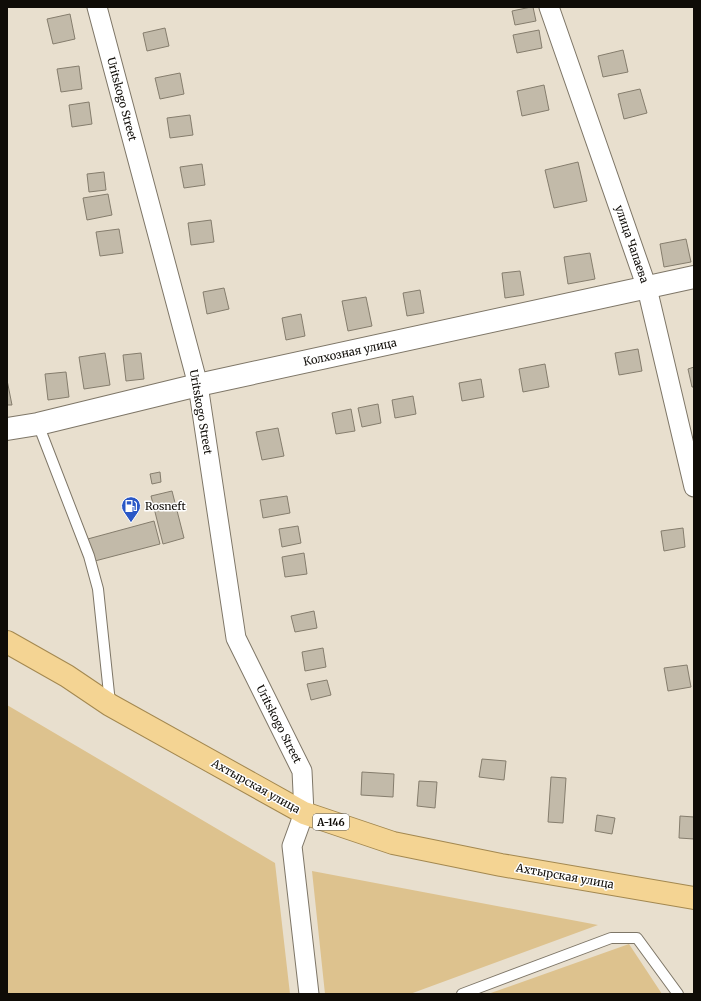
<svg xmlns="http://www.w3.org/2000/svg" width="701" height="1001" font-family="Merriweather,serif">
<rect width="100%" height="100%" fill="#e8dfce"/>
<!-- green -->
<path fill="#ddc28e" d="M7 705 275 863 290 994H7Z
M312 871 598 925 410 994H325Z
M629 944 662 994H488Z"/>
<!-- building -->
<path fill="#c2baa9" stroke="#857d6d" d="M531 7H533L536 21 515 25 512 11Z
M70 14 75 39 53 44 47 19Z
M165 28 169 46 147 51 143 33Z
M539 30 542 48 517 53 513 35Z
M623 50 628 72 603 77 598 56Z
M79 66 82 89 61 92 57 69Z
M180 73 184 94 160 99 155 78Z
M544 85 549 110 522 116 517 91Z
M640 89 647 113 624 119 618 94Z
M89 102 92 124 72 127 69 105Z
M190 115 193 135 170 138 167 118Z
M578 162 587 201 554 208 545 170Z
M202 164 205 185 184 188 180 167Z
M104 172 106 190 89 192 87 174Z
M108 194 112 215 87 220 83 198Z
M211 220 214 242 191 245 188 223Z
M119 229 123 253 100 256 96 232Z
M686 239 691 262 664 267 660 244Z
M590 253 595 279 568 284 564 257Z
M520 271 524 295 505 298 502 273Z
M224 288 229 309 207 314 203 292Z
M420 290 424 313 407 316 403 293Z
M366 297 372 326 348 331 342 301Z
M301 314 305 336 286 340 282 318Z
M638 349 642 371 619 375 615 353Z
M105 353 110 385 84 389 79 357Z
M141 353 144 379 126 381 123 355Z
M545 364 549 387 523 392 519 369Z
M694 367V387H692L688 369Z
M66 372 69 397 48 400 45 374Z
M481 379 484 397 462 401 459 383Z
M7 380 12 405H7Z
M413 396 416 414 395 418 392 400Z
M378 404 381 423 362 427 358 408Z
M351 409 355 431 336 434 332 413Z
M278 428 284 456 262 460 256 432Z
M160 472 161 482 152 484 150 474Z
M172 491 184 538 163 544 151 496Z
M287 496 290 513 263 518 260 500Z
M154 521 160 544 91 562 84 540Z
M298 526 301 543 282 547 279 529Z
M683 528 685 547 664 551 661 531Z
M304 553 307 574 285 577 282 557Z
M314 611 317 628 295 632 291 616Z
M323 648 326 667 305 671 302 652Z
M687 665 691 687 668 691 664 668Z
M327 680 331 695 311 700 307 684Z
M482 759 506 761 504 780 479 777Z
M362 772 394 774 393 797 361 795Z
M551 777 566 778 563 823 548 822Z
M419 781 437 782 435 808 417 806Z
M597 815 615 818 612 834 595 831Z
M680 816 694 817V839L679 838Z"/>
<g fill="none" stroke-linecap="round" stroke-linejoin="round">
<!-- service casing -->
<g stroke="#7e7667" stroke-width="12">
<path id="service" d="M38 424 89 556 98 589 110 703
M462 994 611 938H637L678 994"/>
</g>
<!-- minor casing -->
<g stroke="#7e7667" stroke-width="21">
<path id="minor" d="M97 7 198 385 236 638 302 771 304 813 292 846 309 994
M549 7 647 288 694 487"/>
</g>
<!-- tertiary casing -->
<g stroke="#7e7667" stroke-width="24">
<path id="tertiary" d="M7 429 38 424 198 385 694 277"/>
</g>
<!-- trunk casing -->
<g stroke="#a38850" stroke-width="24">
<path id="trunk" d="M7 642 67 676 110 705 304 813 393 843 501 865 694 898"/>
</g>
<!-- service -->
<use href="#service" stroke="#fff" stroke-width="10"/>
<!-- minor -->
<use href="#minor" stroke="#fff" stroke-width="19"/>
<!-- tertiary -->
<use href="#tertiary" stroke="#fff" stroke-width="22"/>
<!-- trunk -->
<use href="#trunk" stroke="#f4d493" stroke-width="22"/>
</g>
<!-- icons -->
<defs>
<g id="fuel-pin" transform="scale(1)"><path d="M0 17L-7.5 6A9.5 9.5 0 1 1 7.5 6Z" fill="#2957c6" stroke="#fff"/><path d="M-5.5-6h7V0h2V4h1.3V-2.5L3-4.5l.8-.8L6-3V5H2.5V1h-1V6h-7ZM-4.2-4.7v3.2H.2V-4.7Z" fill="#fff"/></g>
</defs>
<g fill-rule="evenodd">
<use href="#fuel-pin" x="131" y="506"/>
</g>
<g text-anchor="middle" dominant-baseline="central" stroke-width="3" stroke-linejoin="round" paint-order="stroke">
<!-- shield labels -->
<rect fill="#fff" stroke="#575551" stroke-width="1" x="313" y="814" width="36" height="16" rx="3"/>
<g font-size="10" font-weight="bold" fill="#0f0c07">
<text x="331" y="822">А-146</text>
</g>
<!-- street labels -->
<g font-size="11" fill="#0f0c07" stroke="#fff">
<text transform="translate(122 99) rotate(75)">Uritskogo Street</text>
<text transform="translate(632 244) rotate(71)">улица Чапаева</text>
<text transform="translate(350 352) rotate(-12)">Колхозная улица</text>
<text transform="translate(201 412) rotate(80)">Uritskogo Street</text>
<text transform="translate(279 724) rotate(63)">Uritskogo Street</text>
<text transform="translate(256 786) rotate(29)">Ахтырская улица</text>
<text transform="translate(565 876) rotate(10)">Ахтырская улица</text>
</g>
<!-- poi labels -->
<g font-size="11" fill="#0f0c07" stroke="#fff" text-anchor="start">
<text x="145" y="506">Rosneft</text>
</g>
</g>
<!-- border -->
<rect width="701" height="1001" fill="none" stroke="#0f0c07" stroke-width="16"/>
</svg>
